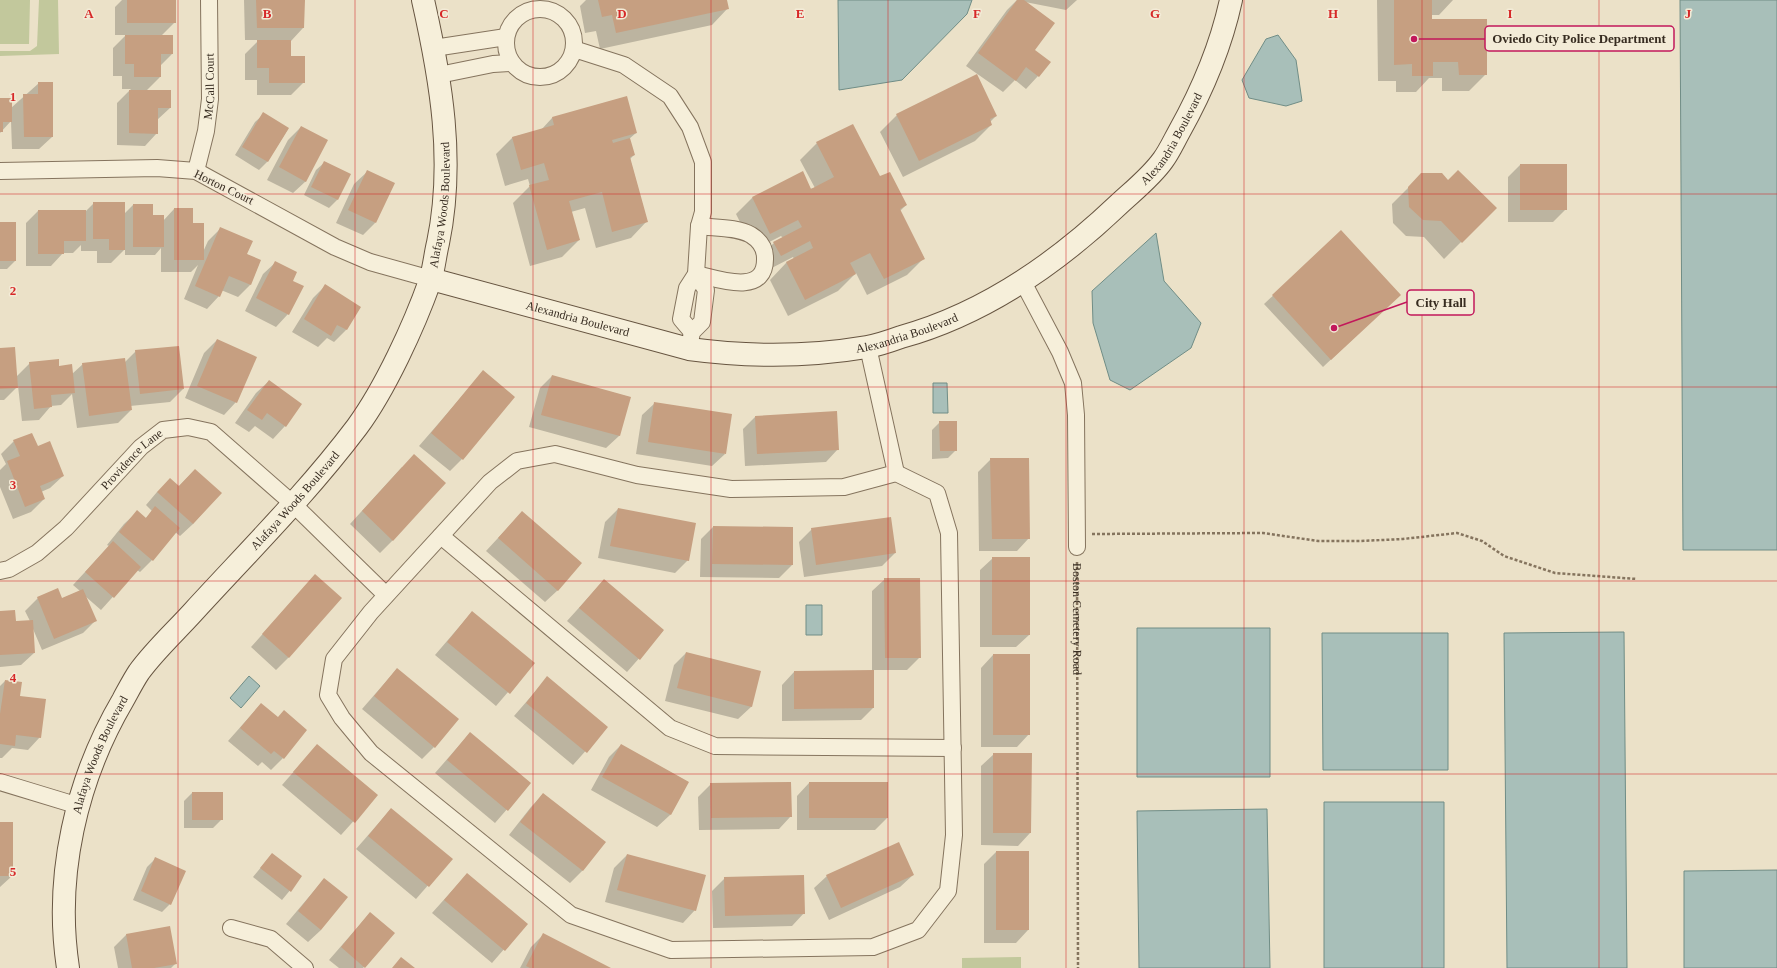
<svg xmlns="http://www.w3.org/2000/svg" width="1777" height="968" font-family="Georgia,serif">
<rect width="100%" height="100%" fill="#ebe1c8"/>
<!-- green -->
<path fill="#c2c89c" d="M0 0H30L29 44H0Z
M39 0H58L59 54 0 56V51H30L37 46Z
M1021 957V968H962V958Z"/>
<!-- water -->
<path fill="#a8bfb9" stroke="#708d86" d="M838 0H972L967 14 902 80 839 90Z
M1680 0H1777V550H1683Z
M1278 35 1296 60 1302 101 1286 106 1249 98 1242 80 1266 39Z
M1156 233 1164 281 1201 323 1191 348 1130 390 1110 380 1093 323 1092 291Z
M933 383H947L948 413H933Z
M806 605H822V635H806Z
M1137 628H1270V777H1137Z
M1624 632 1627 968H1507L1504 633Z
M1322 633H1448V770H1323Z
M249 676 260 686 241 708 230 698Z
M1324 802H1444V968H1324Z
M1267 809 1270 968H1139L1137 811Z
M1777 870V968H1684V871Z"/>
<!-- shadow -->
<path fill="#0003" d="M122 0H175V22L161 36 172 54 160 66V77L146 91H170V108L157 120V133L145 146 117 145V103L131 89H122V76H113V48L126 35H115V7Z
M244 0H304L303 28 291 41 290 57 304 82 291 95H257V80H245V54L259 40H245Z
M586 0H726L728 8 712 25 600 49 596 31 585 33 580 6Z
M1017 0H1077L1066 10 1025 2 1038 76 1026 89 1015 80 1003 92 966 66 1007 10Z
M1377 0H1453L1439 15H1431V20L1486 74 1469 91H1442V78H1429L1416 92H1396V81H1378Z
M39 83 52 137 39 149H12L11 121 0 133V99L11 108Z
M626 97 636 133 629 139 634 155 630 159 647 221 631 238 596 248 585 208 571 212 579 240 562 257 530 266 513 203 530 186 528 179 505 186 496 154 513 137 541 130 552 118Z
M264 114 288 129 267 162 259 170 235 155 255 122Z
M897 115 996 116 990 122 991 125 975 141 903 177 880 132Z
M301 127 306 181 293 193 267 180 288 140Z
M817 143 879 178 906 205 900 211 924 258 907 275 867 295 856 273 838 291 788 316 770 280 786 263 794 259 793 257 764 272 757 259 774 243 783 238 781 236 754 250 736 214 752 198 815 188 800 160Z
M325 162 349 175 337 200 329 208 304 195 316 170Z
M1520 165 1566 209 1553 222H1508V177Z
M367 172 375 223 363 235 336 223 354 184Z
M1422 174 1448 181 1495 208 1444 259 1424 237 1406 236 1393 223 1392 204Z
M94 203 124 214 133 205H152V216L163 221 174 209 192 224 203 252 208 241 221 228 246 254 260 261 250 285 238 297 221 290 219 296 207 309 184 299 198 265 191 272H161V248L155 255H125V249L111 263H97V251H81V245L73 253H63L51 266H26V223L38 211H86Z
M0 223H15V261L7 269H0Z
M1341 232 1391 303 1323 367 1264 304Z
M276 262 291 281 288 314 276 327 245 311 263 274Z
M325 286 360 307 346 330 334 342 327 338 318 347 292 332 313 298Z
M217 340 236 402 224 415 185 398 204 353Z
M0 349 16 377 30 363 58 367 72 374 83 364 125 362 136 351 183 389 170 402 130 406 131 410 118 423 77 428 72 394 61 405 51 406 39 420 22 421 18 386 4 400H0Z
M483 372 462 459 450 471 419 446Z
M552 376 629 397 619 436 606 448 529 427 540 388Z
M269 381 301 404 285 426 273 439 255 426 249 432 235 423 256 393Z
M655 403 725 454 712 466 636 454 642 415Z
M755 417 838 449 826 462 745 466 743 429Z
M940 422 956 450 948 458 932 459V430Z
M14 441 37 447 63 476 50 488 41 492 44 499 31 512 13 519 0 487V470L6 464 1 454Z
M991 459 1029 538 1017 551H979L978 472Z
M402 467 393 540 380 553 350 524Z
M195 470 220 493 193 524 180 536 175 532 152 560 140 572 137 570 101 610 85 596 95 621 83 633 42 650 33 629 34 653 21 665 0 667V612L15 622 30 621 25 611 38 598 61 599 80 591 73 585 109 546 107 545 124 524 137 512 145 519 152 511 146 505 157 492 178 487Z
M618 509 688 560 675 573 598 558 605 522Z
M522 512 558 590 545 602 486 551Z
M713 527 792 528V565L779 578 700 577 701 539Z
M812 529 895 553 882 566 804 577 799 542Z
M993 558 1029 635 1016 647H980V570Z
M315 575 289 657 276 670 251 647Z
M885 579 920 657 907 670H873V708L861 720 782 721V685L794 672 872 671V591Z
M604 580 663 631 627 672 567 621Z
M472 612 533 663 496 706 435 655Z
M686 653 760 672 751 707 738 719 665 701 674 665Z
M993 655 1029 734 1017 747H981V668Z
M397 669 434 747 422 759 362 709Z
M547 678 607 727 573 765 514 716Z
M5 681 21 683 19 697 40 737 28 750 12 748 2 758H0V686Z
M261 704 283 758 271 770 262 762 258 766 228 741Z
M470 733 530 783 495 823 435 773Z
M317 745 377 795 341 835 282 785Z
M621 745 688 782 670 815 657 827 591 790 609 757Z
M994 754 1030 833 1018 846 981 845V766Z
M809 783 887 818 875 830H797V796Z
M711 784 791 816 779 829 699 830 698 797Z
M192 793 222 819 213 828H184V801Z
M543 794 583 870 570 883 509 835 531 807Z
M391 809 451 859 416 899 356 849Z
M0 823 12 876 0 887Z
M996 852H1028V930L1016 943H984V864Z
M272 854 301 877 282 900 253 877Z
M627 855 695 910 683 923 605 902 614 868Z
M156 858 170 904 162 912 133 900 147 867Z
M467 874 526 924 492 963 432 913Z
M913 875 900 887 829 920 814 888 827 876Z
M725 878 804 913 792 926 713 928 712 891Z
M324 879 321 930 308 942 286 924Z
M370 913 393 933 363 968H339L329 960Z
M169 927 176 963 171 968H118L114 947 126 935Z
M543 935 609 968H520L531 947Z"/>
<!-- building -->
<path fill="#c69f81" d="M127 0H176V23H127Z
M256 0H305L304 28H257Z
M598 0H727L729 9 616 33 612 15 602 17Z
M1017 0H1024L1055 23 1035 50 1051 62 1039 77 1026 67 1016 81 978 53Z
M1394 0H1432V19H1487V75H1459L1458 62H1433V76H1412V64L1394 65Z
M125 35H173V54H161V77H134V64H125Z
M257 40H291V56H305V83H269V68H257Z
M977 74 997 116 990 119 992 125 919 161 896 114Z
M38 82H53V137H24L23 94H38Z
M129 90H171V108H158V134L129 133Z
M627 96 637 133 612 140 613 143 630 138 635 155 630 157 648 222 612 232 602 192 569 201 580 240 547 250 529 185 549 180 544 163 521 170 512 137 554 125 552 117Z
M0 98H12V122H3V132H0Z
M263 112 289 128 268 162 242 147Z
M853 124 880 176 890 172 907 205 900 209 925 259 884 279 870 253 850 263 856 274 805 300 786 262 813 248 810 241 781 256 773 242 802 227 798 220 770 234 752 197 803 171 811 189 834 177 816 142Z
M301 126 328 140 306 182 279 167Z
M324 161 351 174 338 200 311 187Z
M1520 164H1567V210H1520Z
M367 170 395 183 376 223 348 210Z
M1458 170 1497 208 1462 243 1441 221 1423 220 1409 207 1408 187 1421 173H1442L1448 180Z
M93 202H125V250H109V239H93Z
M133 204H153V215H164V247H133Z
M174 208H193V223H204V260H174Z
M38 210H86V241H64V254H38Z
M0 222H16V261H0Z
M220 227 253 241 247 254 261 260 251 285 229 276 220 297 195 286Z
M1341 230 1401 295 1331 360 1272 295Z
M275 261 297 272 293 281 304 286 289 315 256 298Z
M325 284 361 307 347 330 337 325 331 336 304 319Z
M217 339 257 357 237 403 197 386Z
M179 346 184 389 140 394 135 350Z
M15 347 18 388 0 389V348Z
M125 358 132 410 89 416 82 363Z
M59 359V366L72 364 75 393 51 395 52 407 34 409 29 362Z
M483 370 515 397 463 460 431 433Z
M552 375 631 397 620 436 541 415Z
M269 380 302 404 286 427 267 413 262 420 247 410Z
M654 402 732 414 726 454 648 442Z
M837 411 839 450 757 454 755 416Z
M939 421H957V451H940Z
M32 433 38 446 50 441 64 476 40 486 45 499 25 507 7 461 20 456 13 440Z
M414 454 446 483 393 541 362 511Z
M990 458H1029L1030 539H992Z
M195 469 222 493 193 524 157 492 170 478 179 486Z
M155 506 180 528 153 561 119 532 137 510 146 518Z
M618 508 696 523 689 561 610 546Z
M522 511 582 563 558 591 498 538Z
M891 517 896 553 816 565 811 528Z
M713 526 793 527V565L712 564Z
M113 541 141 567 114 598 85 572Z
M992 557H1030V635H992Z
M315 574 342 598 289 658 262 634Z
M884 578H920L921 658H885Z
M604 579 664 630 640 660 579 608Z
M58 588 62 598 83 589 97 621 54 639 37 597Z
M15 610 16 621 33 620 35 653 0 655V611Z
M472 611 535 663 510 694 447 642Z
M686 652 761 671 752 707 677 688Z
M993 654H1030V735H993Z
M397 668 459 719 435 748 374 696Z
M874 670V708L794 709V671Z
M547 676 608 727 587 753 526 703Z
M5 680 22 682 20 696 46 699 41 738 16 735 15 746 0 744V714Z
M261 703 278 717 284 710 307 730 284 759 274 751 271 754 240 728Z
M470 732 531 783 508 811 447 760Z
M317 744 378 795 355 823 293 772Z
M621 744 689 782 671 815 602 777Z
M993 753H1032L1031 833H993Z
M791 782 792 817 711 818 710 783Z
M809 782H888V818H809Z
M192 792H223V820H192Z
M543 793 606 842 583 871 520 822Z
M391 808 453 859 429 887 368 836Z
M0 822H13V876H0Z
M899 842 914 875 841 908 826 875Z
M996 851H1029V930H996Z
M272 853 302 876 291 892 260 868Z
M627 854 706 875 696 911 617 890Z
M155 857 186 871 171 905 141 891Z
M467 873 528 924 505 951 444 900Z
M804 875 805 914 725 916 724 877Z
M324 878 348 897 321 930 298 911Z
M370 912 395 933 365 968 341 947Z
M170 926 177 964 154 968H132L126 934Z
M543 933 611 968H530L526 966Z
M401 957 415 968H392Z"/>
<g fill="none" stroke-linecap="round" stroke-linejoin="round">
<!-- street casing -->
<g stroke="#85745e" stroke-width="18">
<g id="street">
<circle cx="540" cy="43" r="34"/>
<path d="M434 48 506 37"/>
<path d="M574 49 624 65 670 96 690 127 703 162V212L699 226 696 274 687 288 681 319 692 332"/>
<path d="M439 75 493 64 512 63"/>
<path d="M0 171 157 168 196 171 335 247 370 262 431 279"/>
<path id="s2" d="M196 171 206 131 210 99 209 0"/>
<path d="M696 274C718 279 766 297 765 258 765 248 759 240 751 235 737 227 715 228 699 226"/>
<path d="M1023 282 1060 352 1073 383 1076 415 1077 547"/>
<path d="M690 343 692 332 702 322 706 290 696 274"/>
<path d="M868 347 896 473"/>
<path d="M555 454 637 475 731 489 844 487 896 473 937 493 949 533 954 835 948 891 918 930 873 947 671 950 571 915 371 753 342 718 328 695 334 659 371 612 490 482 517 461Z"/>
<path d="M441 536 670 728 715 746 953 748"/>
<path id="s3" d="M0 571 9 569 37 553 66 528 141 447 163 430 188 427 211 432 292 503 386 595"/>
<path d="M0 782 79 806"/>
<path d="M231 928 271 939 305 968"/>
</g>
</g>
<!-- secondary casing -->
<g stroke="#675541" stroke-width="24">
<g id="secondary">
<path id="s4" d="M431 279 689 349C749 357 808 357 867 347 878 345 890 341 901 337 984 314 1056 264 1118 205 1133 191 1151 177 1163 160 1169 152 1174 141 1179 132 1202 91 1221 46 1231 0"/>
<path id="s5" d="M68 968C54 876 76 780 123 700 128 691 133 681 139 672 155 650 176 631 194 611 249 551 308 492 357 427 385 389 414 326 430 281 434 269 435 255 438 243 455 161 441 80 423 0"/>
</g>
</g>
<!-- path -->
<g stroke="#85745e" stroke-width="2.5" stroke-dasharray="3 2" stroke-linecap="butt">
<path d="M1092 534 1263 533 1318 541H1361L1403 539 1457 533 1482 541 1504 556 1555 573 1637 579"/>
<path id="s1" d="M1077 562 1078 968"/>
</g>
<!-- street -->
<use href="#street" stroke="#f6efda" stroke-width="16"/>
<!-- secondary -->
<use href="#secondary" stroke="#f6efda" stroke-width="22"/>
</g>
<!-- grid -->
<path fill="none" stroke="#d62828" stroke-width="1" stroke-opacity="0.55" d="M178 0V968M355 0V968M533 0V968M711 0V968M888 0V968M1066 0V968M1244 0V968M1422 0V968M1599 0V968M0 194H1777M0 387H1777M0 581H1777M0 774H1777"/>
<g text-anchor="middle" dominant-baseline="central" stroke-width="3" stroke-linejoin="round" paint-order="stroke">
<!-- street labels -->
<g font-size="12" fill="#372c21" stroke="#f3ebd7">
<text stroke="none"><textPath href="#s2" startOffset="86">McCall Court</textPath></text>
<text stroke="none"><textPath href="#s4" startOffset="824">Alexandria Boulevard</textPath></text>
<text transform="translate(224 187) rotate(26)">Horton Court</text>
<text stroke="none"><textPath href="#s5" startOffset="880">Alafaya Woods Boulevard</textPath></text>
<text stroke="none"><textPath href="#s4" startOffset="152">Alexandria Boulevard</textPath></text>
<text stroke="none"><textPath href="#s4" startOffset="488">Alexandria Boulevard</textPath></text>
<text stroke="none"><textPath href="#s3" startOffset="175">Providence Lane</textPath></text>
<text stroke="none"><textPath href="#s5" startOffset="543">Alafaya Woods Boulevard</textPath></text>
<text stroke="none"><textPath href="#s1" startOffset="57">Boston Cemetery Road</textPath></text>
<text stroke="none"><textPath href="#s5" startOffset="219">Alafaya Woods Boulevard</textPath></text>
</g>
</g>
<g font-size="13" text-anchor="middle" font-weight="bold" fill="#d62828" stroke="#f3ebd7" stroke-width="3" stroke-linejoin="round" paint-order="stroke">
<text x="89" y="18">A</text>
<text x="267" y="18">B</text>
<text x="444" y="18">C</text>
<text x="622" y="18">D</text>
<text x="800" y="18">E</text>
<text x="977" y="18">F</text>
<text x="1155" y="18">G</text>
<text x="1333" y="18">H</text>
<text x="1510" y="18">I</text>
<text x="1688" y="18">J</text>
<text x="13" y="101">1</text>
<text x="13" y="295">2</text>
<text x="13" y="489">3</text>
<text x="13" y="682">4</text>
<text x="13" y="876">5</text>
</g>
<!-- callouts -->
<path fill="none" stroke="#c2185b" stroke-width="1.5" d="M1414 39L1485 39M1334 328L1407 302"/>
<g fill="#c2185b" stroke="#f3ebd7" stroke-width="1.5">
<circle cx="1414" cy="39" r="4"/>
<circle cx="1334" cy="328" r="4"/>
</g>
<g fill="#f3ebd7" stroke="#c2185b" stroke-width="1.5">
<rect x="1485" y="26" width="189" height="25" rx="4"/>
<rect x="1407" y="290" width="67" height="25" rx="4"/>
</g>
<g font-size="13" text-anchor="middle" font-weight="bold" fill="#372c21">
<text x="1579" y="43">Oviedo City Police Department</text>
<text x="1441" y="307">City Hall</text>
</g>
</svg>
